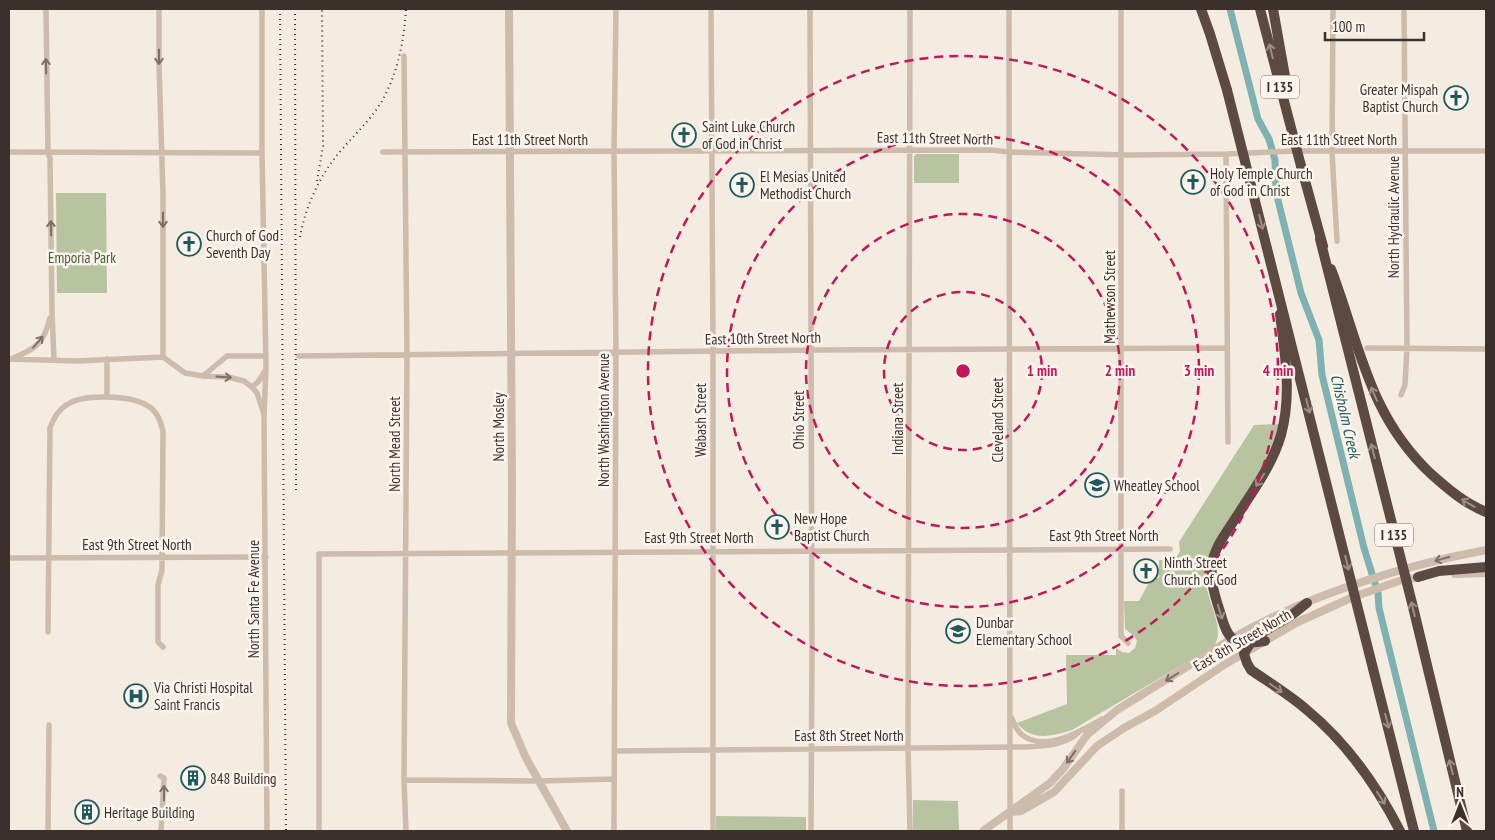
<svg xmlns="http://www.w3.org/2000/svg" width="1495" height="840" font-family="'PT Sans Narrow',sans-serif">
<rect width="100%" height="100%" fill="#f4ebe1"/>
<!-- green -->
<path fill="#b8c4a0" d="M916 154H959V183H914V157Z
M56 193H106L107 293H57Z
M1280 424 1273 451 1212 547C1208 560 1204 575 1207 589 1210 606 1225 630 1214 646L1072 730C1053 736 1031 742 1017 723L1067 704 1066 655H1116V648L1122 652 1129 653 1135 648 1137 641 1134 636 1125 629 1124 601H1139L1151 579 1159 578V560H1170V557L1177 556 1180 551 1179 542 1254 425Z
M913 800 958 801 959 831H913Z
M716 816 806 817V831H716Z"/>
<g fill="none" stroke-linecap="round" stroke-linejoin="round">
<!-- canal -->
<path stroke="#7fb0b2" stroke-width="7" d="M1230 9 1258 119 1269 139 1275 160 1276 192 1301 293 1319 340 1322 375 1364 548 1378 593 1379 608 1434 831"/>
<!-- minor -->
<path stroke="#cdbbac" stroke-width="5.5" d="M46 9 48 152 50 159 52 311 54 360
M159 9V65L163 194V357
M262 9V153L266 367 264 416 267 831
M711 9 713 351V831
M810 9 812 652 811 831
M1009 9 1010 831
M1121 9V636L1128 643
M1333 9 1332 152 1337 241
M404 56 407 356 404 780 406 831
M9 152 262 153
M383 152 991 150 1009 152 1128 155 1226 154 1295 151H1486
M1226 154 1228 442
M1367 348 1486 349
M299 356 818 350 1227 348
M13 358C36 349 44 343 50 318
M9 359 77 361 163 357 185 373 203 376 228 377 244 381 252 387 257 393 264 414
M203 376 227 356H265
M252 387 258 382 265 371
M1401 395 1405 385 1407 348 1404 9
M107 397V359
M9 558 266 557
M48 632 50 428C53 420 57 411 65 406 81 393 131 395 148 406 157 411 161 422 163 432L162 570 158 585V642L163 647
M1011 717C1014 723 1016 729 1021 734 1044 754 1081 731 1102 719
M615 751 1024 747C1042 746 1066 746 1079 732
M160 776 164 778 161 831
M404 780 539 781 614 779
M910 830 908 748 910 9
M48 831 49 725
M319 831V554L1170 549
M614 831 616 352 614 151 616 9
M1122 831V791"/>
<!-- tertiary -->
<path stroke="#cdbbac" stroke-width="8" d="M509 9 512 484 511 723 526 758 567 831
M1455 574 1486 573
M1012 812 1021 811 1054 792 1097 746 1124 728 1155 711 1227 663 1298 622 1353 597 1402 580 1422 577
M983 831 1050 783 1063 769 1087 735 1117 710C1156 686 1194 662 1233 638 1305 596 1405 565 1486 550"/>
<!-- motorway -->
<path stroke="#5c4a42" stroke-width="10" d="M1201 9 1210 34 1227 90
M1301 166 1323 246
M1331 269C1360 345 1368 414 1430 473 1448 489 1464 503 1486 512
M1418 577 1439 571 1486 567
M1307 603C1300 608 1294 614 1287 618 1271 628 1252 635 1244 654L1247 663 1251 670C1270 683 1290 695 1307 710 1347 743 1377 786 1400 831
M1265 641C1236 645 1229 644 1221 615 1216 599 1210 583 1212 566 1213 549 1226 533 1235 519 1252 492 1272 466 1281 435 1292 395 1285 355 1280 314"/>
<!-- rail -->
<path stroke="#3b302b" stroke-width="2" stroke-dasharray="1 4" stroke-linecap="butt" d="M280 9 286 831
M295 9 296 490
M317 181 323 146 322 9
M300 237C305 208 319 177 338 154 353 136 370 121 382 101 398 72 404 41 406 9"/>
<!-- motorway-bridge -->
<path stroke="#5c4a42" stroke-width="10" d="M1260 9 1301 166
M1273 9 1288 93
M1227 90 1414 831
M1320 239 1413 607 1467 831"/>
</g>
<!-- one-way arrows -->
<defs><path id="oneway-shaft" d="M-6 0H5M1.5-3L5.5 0L1.5 3" fill="none" stroke-width="1.6" stroke-linecap="round" stroke-linejoin="round" transform="scale(1.25)"/></defs>
<g stroke="#9c8e87">
<use href="#oneway-shaft" transform="translate(1271 51) rotate(-104)"/>
<use href="#oneway-shaft" transform="translate(1261 222) rotate(76)"/>
<use href="#oneway-shaft" transform="translate(1374 394) rotate(-114)"/>
<use href="#oneway-shaft" transform="translate(1308 406) rotate(76)"/>
<use href="#oneway-shaft" transform="translate(1373 451) rotate(-104)"/>
<use href="#oneway-shaft" transform="translate(1260 480) rotate(123)"/>
<use href="#oneway-shaft" transform="translate(1468 503) rotate(-149)"/>
<use href="#oneway-shaft" transform="translate(1347 563) rotate(76)"/>
<use href="#oneway-shaft" transform="translate(1413 609) rotate(-104)"/>
<use href="#oneway-shaft" transform="translate(1220 612) rotate(73)"/>
<use href="#oneway-shaft" transform="translate(1276 688) rotate(35)"/>
<use href="#oneway-shaft" transform="translate(1387 721) rotate(76)"/>
<use href="#oneway-shaft" transform="translate(1451 767) rotate(-104)"/>
<use href="#oneway-shaft" transform="translate(1381 798) rotate(57)"/>
</g>
<g stroke="#7d6f65">
<use href="#oneway-shaft" transform="translate(159 57) rotate(90)"/>
<use href="#oneway-shaft" transform="translate(46 66) rotate(-91)"/>
<use href="#oneway-shaft" transform="translate(163 220) rotate(90)"/>
<use href="#oneway-shaft" transform="translate(51 228) rotate(-91)"/>
<use href="#oneway-shaft" transform="translate(38 342) rotate(-49)"/>
<use href="#oneway-shaft" transform="translate(224 377) rotate(4)"/>
<use href="#oneway-shaft" transform="translate(1442 559) rotate(165)"/>
<use href="#oneway-shaft" transform="translate(1172 677) rotate(148)"/>
<use href="#oneway-shaft" transform="translate(1071 757) rotate(125)"/>
<use href="#oneway-shaft" transform="translate(164 793) rotate(-90)"/>
</g>
<!-- distance rings -->
<g fill="none" stroke="#c2185b" stroke-width="2.5" stroke-dasharray="9 6">
<circle cx="963" cy="371" r="79"/>
<circle cx="963" cy="371" r="157"/>
<circle cx="963" cy="371" r="236"/>
<circle cx="963" cy="371" r="315"/>
</g>
<!-- icons -->
<defs>
<g id="church-ring" transform="scale(1.25)"><circle r="9.5" fill="#fbf5ee" stroke="#1f5a5e" stroke-width="1.5"/><path d="M-1.2-6h2.4v3.5h3.3v2.4h-3.3V6h-2.4V-.1h-3.3v-2.4h3.3Z" fill="#1f5a5e"/></g>
<g id="school-ring" transform="scale(1.25)"><circle r="9.5" fill="#fbf5ee" stroke="#1f5a5e" stroke-width="1.5"/><path d="M0-5L7-2L0 1L-7-2ZM-4 1L0 2.5L4 1V4Q0 6-4 4Z" fill="#1f5a5e"/></g>
<g id="hospital-ring" transform="scale(1.25)"><circle r="9.5" fill="#fbf5ee" stroke="#1f5a5e" stroke-width="1.5"/><path d="M-5-5h3v3.5h4V-5h3V5h-3V1.5h-4V5h-3Z" fill="#1f5a5e"/></g>
<g id="building-ring" transform="scale(1.25)"><circle r="9.5" fill="#fbf5ee" stroke="#1f5a5e" stroke-width="1.5"/><path d="M-4-6H4V6H1V3H-1V6H-4ZM-2.5-4.3h1.7v1.8h-1.7ZM.8-4.3h1.7v1.8H.8ZM-2.5-1h1.7V.8h-1.7ZM.8-1h1.7V.8H.8Z" fill="#1f5a5e"/></g>
</defs>
<g fill-rule="evenodd">
<use href="#church-ring" x="1456" y="98"/>
<use href="#church-ring" x="684" y="135"/>
<use href="#church-ring" x="1193" y="182"/>
<use href="#church-ring" x="742" y="185"/>
<use href="#church-ring" x="189" y="244"/>
<use href="#school-ring" x="1097" y="485"/>
<use href="#church-ring" x="777" y="527"/>
<use href="#church-ring" x="1146" y="571"/>
<use href="#school-ring" x="958" y="631"/>
<use href="#hospital-ring" x="136" y="696"/>
<use href="#building-ring" x="193" y="778"/>
<use href="#building-ring" x="87" y="812"/>
</g>
<g text-anchor="middle" dominant-baseline="central" stroke-width="5" stroke-linejoin="round" paint-order="stroke">
<!-- shield labels -->
<g fill="#fbf5ee" stroke="#756b66" stroke-width="1">
<rect x="1261" y="75.5" width="38" height="23" rx="4"/>
<rect x="1375" y="523.5" width="38" height="23" rx="4"/>
</g>
<g font-size="14" font-weight="bold" fill="#3b302b">
<text x="1280" y="87">I 135</text>
<text x="1394" y="535">I 135</text>
</g>
<!-- poi labels -->
<g font-size="15" fill="#3b302b" stroke="#fbf5ee" text-anchor="start">
<text x="1438" y="89" text-anchor="end">Greater Mispah<tspan x="1438" dy="17">Baptist Church</tspan></text>
<text x="702" y="126">Saint Luke Church<tspan x="702" dy="17">of God in Christ</tspan></text>
<text x="1210" y="173">Holy Temple Church<tspan x="1210" dy="17">of God in Christ</tspan></text>
<text x="760" y="176">El Mesias United<tspan x="760" dy="17">Methodist Church</tspan></text>
<text x="206" y="235">Church of God<tspan x="206" dy="17">Seventh Day</tspan></text>
<text x="1114" y="485">Wheatley School</text>
<text x="794" y="518">New Hope<tspan x="794" dy="17">Baptist Church</tspan></text>
<text x="1164" y="562">Ninth Street<tspan x="1164" dy="17">Church of God</tspan></text>
<text x="976" y="622">Dunbar<tspan x="976" dy="17">Elementary School</tspan></text>
<text x="154" y="687">Via Christi Hospital<tspan x="154" dy="17">Saint Francis</tspan></text>
<text x="210" y="778">848 Building</text>
<text x="104" y="812">Heritage Building</text>
</g>
<!-- street labels -->
<g font-size="15" fill="#3b302b" stroke="#fbf5ee">
<text transform="translate(935 138) rotate(1)">East 11th Street North</text>
<text x="530" y="139">East 11th Street North</text>
<text x="1339" y="139">East 11th Street North</text>
<text transform="translate(1393 217) rotate(-90)">North Hydraulic Avenue</text>
<text transform="translate(1109 297) rotate(-90)">Mathewson Street</text>
<text transform="translate(763 338) rotate(-1)">East 10th Street North</text>
<text transform="translate(897 419) rotate(-90)">Indiana Street</text>
<text transform="translate(603 420) rotate(-90)">North Washington Avenue</text>
<text transform="translate(700 420) rotate(-90)">Wabash Street</text>
<text transform="translate(798 420) rotate(-90)">Ohio Street</text>
<text transform="translate(997 420) rotate(-90)">Cleveland Street</text>
<text transform="translate(498 427) rotate(-90)">North Mosley</text>
<text transform="translate(394 444) rotate(-90)">North Mead Street</text>
<text x="1104" y="535">East 9th Street North</text>
<text x="699" y="537">East 9th Street North</text>
<text x="137" y="544">East 9th Street North</text>
<text transform="translate(253 599) rotate(-90)">North Santa Fe Avenue</text>
<text transform="translate(1242 640) rotate(-30)">East 8th Street North</text>
<text x="849" y="735">East 8th Street North</text>
</g>
<!-- park labels -->
<g font-size="15" fill="#4a5a2e" stroke="#fbf5ee">
<text x="82" y="257">Emporia Park</text>
</g>
<!-- water labels -->
<g font-size="16" font-style="italic" fill="#1f5a5e" stroke="#fbf5ee">
<text transform="translate(1346 416) rotate(77)">Chisholm Creek</text>
</g>
</g>
<circle cx="963" cy="371" r="8" fill="#c2185b" stroke="#fbf5ee" stroke-width="2.5"/>
<g font-size="15" text-anchor="middle" font-weight="bold" fill="#c2185b" stroke="#fbf5ee" stroke-width="5" stroke-linejoin="round" paint-order="stroke">
<text x="1042" y="376">1 min</text>
<text x="1120" y="376">2 min</text>
<text x="1199" y="376">3 min</text>
<text x="1278" y="376">4 min</text>
</g>
<!-- border -->
<rect width="1495" height="840" fill="none" stroke="#3b302b" stroke-width="20"/>
<!-- north arrow -->
<g transform="translate(1460 805)" stroke="#fbf5ee" stroke-width="4" paint-order="stroke">
<path d="M0-4L9 19L0 12L-9 19Z" fill="#3b302b"/>
<text y="-8" font-size="14" font-weight="bold" text-anchor="middle" fill="#3b302b">N</text>
</g>
<!-- scale -->
<path d="M1325 32v8h99v-8" fill="none" stroke="#3b302b" stroke-width="2.5"/>
<text x="1332" y="32" font-size="15" fill="#3b302b" stroke="#fbf5ee" stroke-width="4" paint-order="stroke">100 m</text>
</svg>
